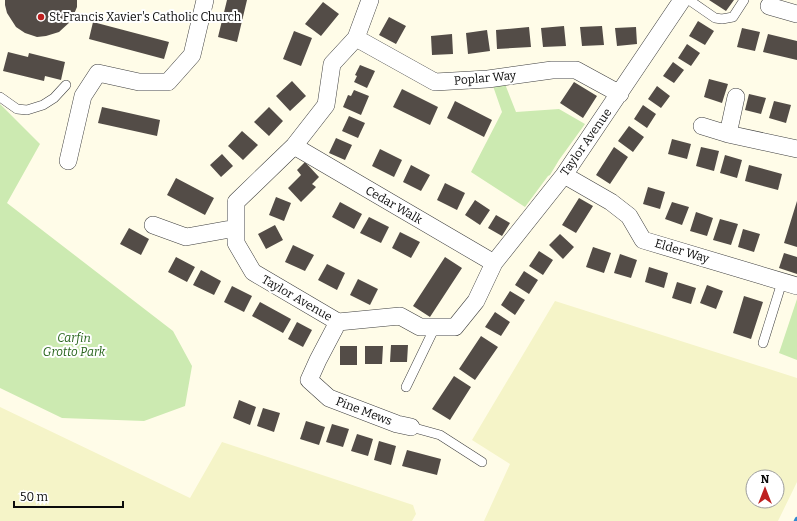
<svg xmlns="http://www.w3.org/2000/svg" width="797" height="521" font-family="Bitter,serif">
<rect width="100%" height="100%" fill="#fffce8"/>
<!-- farmland -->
<path fill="#f5f4c8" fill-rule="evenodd" d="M555 301 797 378V482L778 521H484L510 464 472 440ZM753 477H777V501H753Z
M0 407 190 498 222 442 413 505 416 514 412 521H0Z"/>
<!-- green -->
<path fill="#cceab1" d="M505 84 516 112 559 109 585 124 559 160 550 175 548 176 525 207 471 172 502 112 493 86Z
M0 104 40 144 7 203 173 331 192 366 185 406 144 421 62 418 0 388Z
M797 299V360L779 353Z"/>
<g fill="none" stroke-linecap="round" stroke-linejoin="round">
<!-- stream -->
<path stroke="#3089d1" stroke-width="4.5" d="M796 521 797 519"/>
</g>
<!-- building -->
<path fill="#534c47" d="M5 0H77V7L71 21 59 32 46 36 37 37 25 33 16 27 7 13 5 5Z
M227 0H247L237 42 218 37Z
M709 0H734L726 11Z
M323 2 339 14 321 36 305 24Z
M389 17 406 26 396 44 379 35Z
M698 21 714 31 705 45 689 36Z
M93 22 169 42 164 59 89 39Z
M564 26 566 46 543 47 541 28Z
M602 26 604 45 582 46 580 27Z
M529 27 531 47 497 49 496 30Z
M636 27 637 44 617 46 615 28Z
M742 28 760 32 755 51 737 47Z
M487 30 490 51 468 54 466 33Z
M294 31 312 38 301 66 283 59Z
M452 34 453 54 432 55 431 36Z
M768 34 797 41V60L763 52Z
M687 44 700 53 691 66 678 58Z
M8 52 28 57 29 53 65 62 61 80 45 76 44 81 3 71Z
M673 62 684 70 674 83 663 76Z
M360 65 375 71 367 88 354 82 357 76 355 75Z
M709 79 728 84 722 103 704 97Z
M292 81 306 96 290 111 276 96Z
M574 82 597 96 583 118 560 103Z
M657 86 670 96 661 108 648 99Z
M402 89 438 107 430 125 393 107Z
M354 90 369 96 361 115 343 107 348 95 351 96Z
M749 94 766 98 761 114 745 110Z
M455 101 492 120 484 137 447 118Z
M774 101 791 105 786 123 769 118Z
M643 105 656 114 647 128 634 119Z
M102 107 160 120 157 136 98 123Z
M269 107 283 121 269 136 254 122Z
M349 116 365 123 358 138 342 131Z
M629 126 644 137 633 152 618 141Z
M242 131 258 145 243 160 228 146Z
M336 138 352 145 345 160 329 153Z
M672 139 691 144 687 159 668 154Z
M614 147 628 157 610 184 596 175Z
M701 147 719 151 714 171 696 166Z
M380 149 402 160 394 177 372 166Z
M222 154 233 166 221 177 210 165Z
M725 155 742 160 737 178 720 173Z
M305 162 319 177 312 184 316 187 301 202 288 188 301 175 297 170Z
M411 165 430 175 421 191 403 182Z
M749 165 782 174 778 190 745 181Z
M176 178 214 198 205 215 167 195Z
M445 183 465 193 457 210 437 200Z
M648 187 665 192 660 209 643 204Z
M276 197 291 203 284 221 269 215Z
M579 198 593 206 576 233 562 225Z
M475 200 490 210 480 225 465 215Z
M797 201V247L784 243Z
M340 202 362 214 354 229 332 217Z
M672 202 689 207 682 225 665 219Z
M696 212 713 218 707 236 690 231Z
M496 215 510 223 502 236 488 228Z
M369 217 389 227 381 243 360 233Z
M720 219 738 224 731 245 713 240Z
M275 225 283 240 266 249 258 234Z
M129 228 149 239 141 255 120 244Z
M743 229 760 234 754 252 738 247Z
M400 232 420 242 411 258 392 248Z
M560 234 574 247 563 259 549 245Z
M293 245 314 255 305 271 285 262Z
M593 247 611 253 604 273 586 267Z
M539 251 553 260 543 275 529 266Z
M784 253 797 257V274L779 268Z
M620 254 637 260 631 278 614 273Z
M176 257 195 267 187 282 168 272Z
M445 257 462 268 430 317 413 306Z
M327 264 345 273 337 290 318 280Z
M649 267 668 273 664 288 645 282Z
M201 270 221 281 214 295 193 285Z
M524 271 538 280 529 294 515 285Z
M358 279 378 289 370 305 350 295Z
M677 282 696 288 691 304 672 298Z
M707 285 723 291 716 309 700 303Z
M232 286 252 296 244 312 224 302Z
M510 291 525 300 515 315 501 305Z
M744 296 763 302 751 339 733 333Z
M260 302 291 319 283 333 252 316Z
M495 312 510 322 501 336 485 327Z
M297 322 312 330 303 347 288 339Z
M481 336 498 347 475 380 459 369Z
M391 345H408L407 362H390Z
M340 346H357V365H340Z
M365 346H383L382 364H365Z
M454 376 471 387 450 420 432 409Z
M239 400 256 407 250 425 233 418Z
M263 408 280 413 274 432 257 426Z
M306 421 325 427 319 445 300 439Z
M332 424 349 429 343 447 326 442Z
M357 434 373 439 368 456 351 451Z
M379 441 396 446 391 465 374 460Z
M407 450 441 459 437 475 402 466Z"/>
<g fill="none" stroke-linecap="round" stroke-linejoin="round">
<!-- lane casing -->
<g stroke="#3e3e3e" stroke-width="10">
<path id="lane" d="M689 0 715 18 722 19 733 17 744 0
M0 97 17 109 27 110 43 105 54 98 66 85
M763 343 782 282
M406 387 435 327
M411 427 440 435 482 462"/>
</g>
<!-- street casing -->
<g stroke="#3e3e3e" stroke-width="18">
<path id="street" d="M370 0 356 38 332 64 326 105 294 146 236 202V243L253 272 338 322 400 316 420 327H455L476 301 494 263 564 175 682 0
M769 6 797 14
M356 38 435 82 488 79 552 70H576L620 94
M702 126 728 134 797 149
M728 134 736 97
M294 146 494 263
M68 161 83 96 98 73 139 82H168L192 55 205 0
M564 175 611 202 629 216 643 240 797 286
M153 225 186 237 236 228
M338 322 318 360 309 380 329 398 397 424 411 427"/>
</g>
<!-- lane -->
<use href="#lane" stroke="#fff" stroke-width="9"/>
<!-- street -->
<use href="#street" stroke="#fff" stroke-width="17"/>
</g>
<!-- markers -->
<circle fill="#be1f1f" stroke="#fff" stroke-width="1.5" cx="41" cy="17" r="4"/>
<g text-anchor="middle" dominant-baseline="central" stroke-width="4" stroke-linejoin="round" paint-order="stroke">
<!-- poi labels -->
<g font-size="12" fill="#0b0b0b" stroke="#fff" text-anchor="start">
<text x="49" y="17">St Francis Xavier's Catholic Church</text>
</g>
<!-- street labels -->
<g font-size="12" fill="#0b0b0b" stroke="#fff">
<text transform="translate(485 78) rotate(-5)">Poplar Way</text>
<text transform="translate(586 142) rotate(-55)">Taylor Avenue</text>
<text transform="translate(394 205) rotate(30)">Cedar Walk</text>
<text transform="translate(682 251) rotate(17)">Elder Way</text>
<text transform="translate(297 298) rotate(30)">Taylor Avenue</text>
<text transform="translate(364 411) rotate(21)">Pine Mews</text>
</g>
<!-- park labels -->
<g font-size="12" font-style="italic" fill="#25631a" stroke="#fff">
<text x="74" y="338">Carfin<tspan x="74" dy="14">Grotto Park</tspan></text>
</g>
</g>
<!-- north arrow -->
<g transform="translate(765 489)"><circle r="19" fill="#ffffff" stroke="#9d9d9d"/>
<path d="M0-3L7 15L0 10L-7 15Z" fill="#be1f1f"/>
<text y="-6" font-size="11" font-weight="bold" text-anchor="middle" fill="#0b0b0b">N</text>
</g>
<!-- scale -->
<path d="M14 501v6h109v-6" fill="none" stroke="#0b0b0b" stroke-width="2"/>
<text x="20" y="501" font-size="12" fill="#0b0b0b" stroke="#ffffff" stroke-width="3" paint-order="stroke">50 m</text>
</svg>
